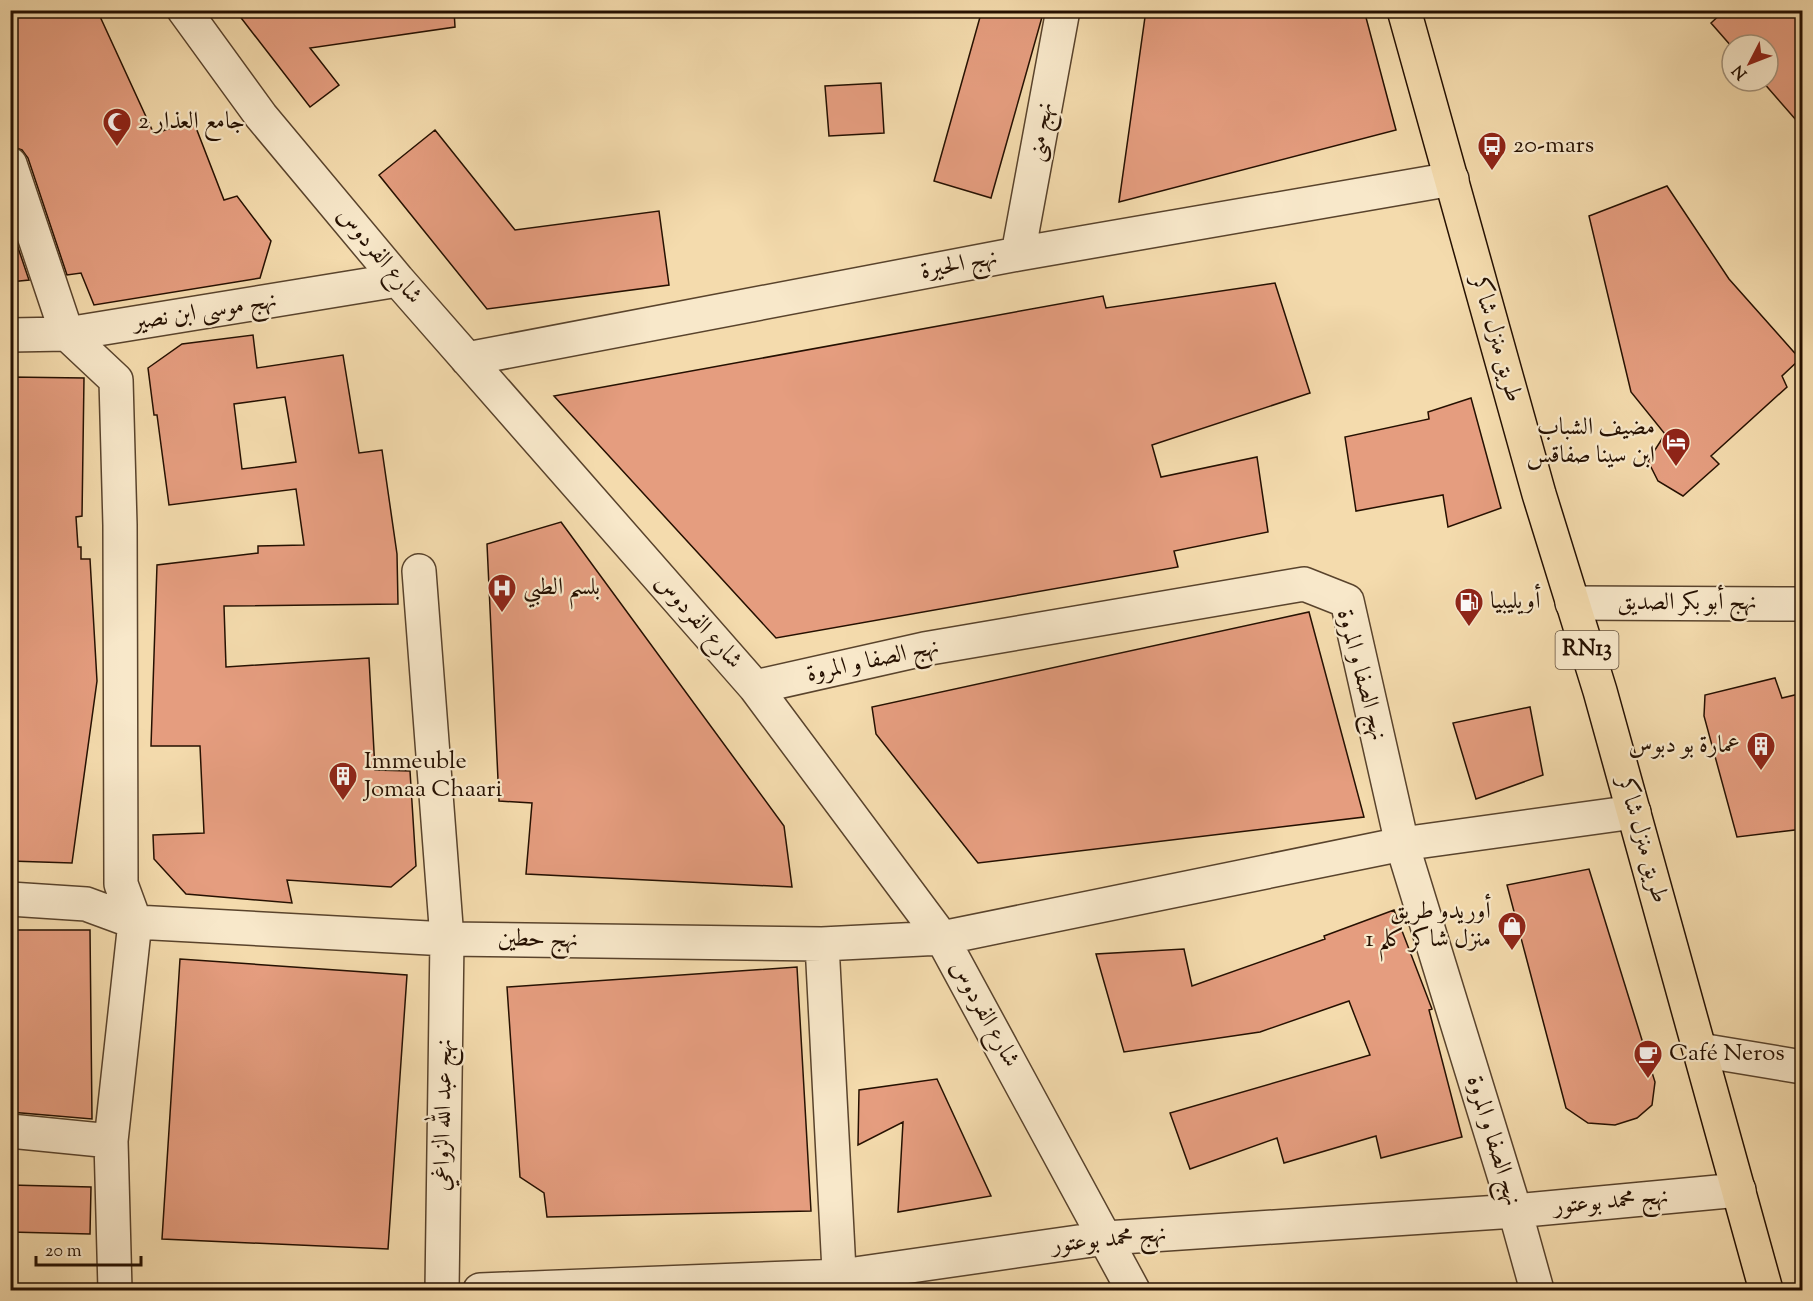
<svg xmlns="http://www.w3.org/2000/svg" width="1813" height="1301" font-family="'Sorts Mill Goudy',Amiri,serif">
<rect width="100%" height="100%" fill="#f4dbad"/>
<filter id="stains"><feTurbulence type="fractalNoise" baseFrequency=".00333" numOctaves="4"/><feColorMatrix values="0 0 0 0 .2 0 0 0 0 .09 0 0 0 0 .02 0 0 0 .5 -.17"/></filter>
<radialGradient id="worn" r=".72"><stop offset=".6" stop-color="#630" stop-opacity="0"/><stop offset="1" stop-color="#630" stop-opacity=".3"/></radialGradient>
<!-- building -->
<path fill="#e59d7f" stroke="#251001" stroke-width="1.5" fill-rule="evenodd" d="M10 10H97L154 134 193 120 224 200 237 196 271 241 260 278 94 305 81 273 67 275 28 158 22 150 10 146Z
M235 10H454L455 27 310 48 339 85 310 107Z
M982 10H1044L991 198 934 181Z
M1146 10H1364L1396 130 1119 202Z
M1725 10H1803V128L1762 81H1768V45H1732V47L1711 23Z
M881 83 884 133 829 136 825 86Z
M435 130 515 230 659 211 669 285 487 309 379 175Z
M1667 186 1729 279 1800 359 1782 376 1787 387 1711 456 1719 464 1683 496 1658 481 1648 461 1665 434 1631 392 1589 216Z
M10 224 29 280 10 282Z
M1275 283 1310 393 1152 445 1161 477 1257 457 1268 532 1174 551 1178 567 776 638 554 396 1103 296 1106 308Z
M253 335 257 368 343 355 359 453 382 450 397 554 398 604 224 606 226 667 369 658 375 770 410 771 416 866 391 887 287 880 292 903 186 894 154 859 153 835 204 833 200 746H151L157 565 258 553V546L304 545 296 489 169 505 157 415H154L148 368 182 344ZM285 397 296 462 242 469 234 404Z
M10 377 84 378 82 516 76 517 78 547H81V559H90L97 681 72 863 10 861Z
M1471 398 1501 508 1448 527 1443 495 1356 511 1345 437 1429 419 1428 412Z
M561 522 784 826 792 887 526 874 532 803 499 801 487 544Z
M1309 612 1364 817 978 863 876 734 872 707Z
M1775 678 1782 698 1803 693V829L1737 837 1704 716 1705 695Z
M1530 707 1543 775 1476 799 1453 723Z
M1589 869 1655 1082 1652 1105 1637 1118 1615 1125 1588 1123 1566 1108 1507 885Z
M1394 910 1432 1009 1429 1010 1462 1137 1381 1158 1376 1136 1284 1163 1277 1138 1190 1169 1170 1113 1370 1055 1349 1001 1260 1032 1124 1052 1096 954 1184 949 1192 986 1325 939 1324 936Z
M10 930H90L92 1119 10 1112Z
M180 959 407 975 388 1249 162 1239Z
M797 967 811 1211 547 1217 544 1193 520 1177 507 987Z
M937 1079 991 1196 898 1212 903 1122 858 1145 859 1090Z
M10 1185 91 1187 90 1234 10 1232Z"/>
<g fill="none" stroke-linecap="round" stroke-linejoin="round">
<!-- minor casing -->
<g stroke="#59432c" stroke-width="36">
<path id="minor" d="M184 10 261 116 398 280 755 687 942 938 1133 1290
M10 164 67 334 116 380 120 525 121 884 135 922 111 1141 115 1290
M1018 254 1063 10
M10 335 67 334 398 280
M467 359 1018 254 1452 179
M419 571 447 939 442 1290
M1572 603 1802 604
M755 687 924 649 1304 584 1347 601 1402 844 1515 1211 1537 1290
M10 899 86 904 135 922 447 939 822 944 942 938 1402 844 1634 812
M822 944 840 1290
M1700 1050 1802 1067
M10 1131 111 1141
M480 1290 841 1276 1106 1238 1515 1211 1739 1190"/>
</g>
<!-- major casing -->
<g stroke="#251001" stroke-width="36">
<path id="major" d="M1404 10 1539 494 1600 691 1766 1290"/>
</g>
<!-- minor -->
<use href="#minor" stroke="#f8e8ca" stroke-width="33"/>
<!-- major -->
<use href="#major" stroke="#f4dbad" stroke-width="33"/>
</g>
<!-- icons -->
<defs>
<g id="mosque-pin" transform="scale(1.5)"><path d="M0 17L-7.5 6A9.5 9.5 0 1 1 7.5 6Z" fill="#8f2418" stroke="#f8e8ca"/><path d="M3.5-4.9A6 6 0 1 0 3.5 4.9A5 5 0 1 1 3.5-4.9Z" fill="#fff"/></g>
<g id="bus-pin" transform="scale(1.5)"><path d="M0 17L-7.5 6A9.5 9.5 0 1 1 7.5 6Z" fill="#8f2418" stroke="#f8e8ca"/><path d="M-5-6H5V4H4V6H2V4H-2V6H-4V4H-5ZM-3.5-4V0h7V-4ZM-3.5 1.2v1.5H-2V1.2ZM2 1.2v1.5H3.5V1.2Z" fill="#fff"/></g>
<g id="hotel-pin" transform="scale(1.5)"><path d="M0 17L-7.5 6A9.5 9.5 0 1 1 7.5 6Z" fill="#8f2418" stroke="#f8e8ca"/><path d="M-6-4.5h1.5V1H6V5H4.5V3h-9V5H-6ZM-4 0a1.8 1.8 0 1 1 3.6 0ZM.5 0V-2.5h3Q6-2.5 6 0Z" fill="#fff"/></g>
<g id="hospital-pin" transform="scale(1.5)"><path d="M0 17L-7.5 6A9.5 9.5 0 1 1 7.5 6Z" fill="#8f2418" stroke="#f8e8ca"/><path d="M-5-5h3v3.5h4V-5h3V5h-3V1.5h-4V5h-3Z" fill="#fff"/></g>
<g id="fuel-pin" transform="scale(1.5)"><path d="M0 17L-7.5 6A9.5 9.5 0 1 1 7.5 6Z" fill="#8f2418" stroke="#f8e8ca"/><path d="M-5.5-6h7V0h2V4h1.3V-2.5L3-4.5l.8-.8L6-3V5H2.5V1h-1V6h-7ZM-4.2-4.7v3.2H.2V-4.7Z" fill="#fff"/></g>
<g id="building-pin" transform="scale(1.5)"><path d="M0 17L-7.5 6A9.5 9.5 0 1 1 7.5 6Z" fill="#8f2418" stroke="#f8e8ca"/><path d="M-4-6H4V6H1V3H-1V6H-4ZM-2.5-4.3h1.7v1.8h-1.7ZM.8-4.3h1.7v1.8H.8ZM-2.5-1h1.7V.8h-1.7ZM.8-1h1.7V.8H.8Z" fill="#fff"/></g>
<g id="shop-pin" transform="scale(1.5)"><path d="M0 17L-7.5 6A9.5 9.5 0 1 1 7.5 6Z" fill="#8f2418" stroke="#f8e8ca"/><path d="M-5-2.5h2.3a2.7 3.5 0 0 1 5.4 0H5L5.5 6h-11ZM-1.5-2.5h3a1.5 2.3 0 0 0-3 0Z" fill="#fff"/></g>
<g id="cafe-pin" transform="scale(1.5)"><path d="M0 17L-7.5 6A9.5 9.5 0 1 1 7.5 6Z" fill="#8f2418" stroke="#f8e8ca"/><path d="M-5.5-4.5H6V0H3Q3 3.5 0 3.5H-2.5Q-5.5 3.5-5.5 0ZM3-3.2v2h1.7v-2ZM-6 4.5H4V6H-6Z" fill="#fff"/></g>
</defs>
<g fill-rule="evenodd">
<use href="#mosque-pin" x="117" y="122"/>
<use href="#bus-pin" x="1492" y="146"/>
<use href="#hotel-pin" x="1676" y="442"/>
<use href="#hospital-pin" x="502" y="588"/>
<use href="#fuel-pin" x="1469" y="602"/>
<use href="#building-pin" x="1761" y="746"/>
<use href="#building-pin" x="343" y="776"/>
<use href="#shop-pin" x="1512" y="926"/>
<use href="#cafe-pin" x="1648" y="1054"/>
</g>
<g text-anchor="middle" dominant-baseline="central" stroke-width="4.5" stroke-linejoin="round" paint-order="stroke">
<!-- shield labels -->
<rect fill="#f8e8ca" stroke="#64513d" stroke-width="1.5" x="1555.5" y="631" width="63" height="38" rx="4.5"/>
<g font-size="22" font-weight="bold" fill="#251001">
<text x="1587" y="650">RN13</text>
</g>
<!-- poi labels -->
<g font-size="24" fill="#251001" stroke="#f8e8ca" text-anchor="start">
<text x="138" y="122">جامع العذار 2</text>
<text x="1513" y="146">20-mars</text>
<text x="1655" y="428" text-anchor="end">مضيف الشباب<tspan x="1655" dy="28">ابن سينا صفاقس</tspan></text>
<text x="523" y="588">بلسم الطبي</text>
<text x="1490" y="602">أويليبيا</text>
<text x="1740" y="746" text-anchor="end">عمارة بو دبوس</text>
<text x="364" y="762">Immeuble<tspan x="364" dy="28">Jomaa Chaari</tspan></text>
<text x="1491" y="912" text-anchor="end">أوريدو طريق<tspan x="1491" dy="28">منزل شاكر كلم 1</tspan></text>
<text x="1669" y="1054">Café Neros</text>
</g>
<!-- street labels -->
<g font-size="24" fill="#251001" stroke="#f8e8ca">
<text transform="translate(1041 132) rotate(-80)">نهج منى</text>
<text transform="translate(379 256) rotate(50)">شارع الفردوس</text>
<text transform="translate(959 265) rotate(-11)">نهج الحيرة</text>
<text transform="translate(205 312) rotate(-9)">نهج موسى ابن نصير</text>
<text transform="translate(1496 339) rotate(74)">طريق منزل شاكر</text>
<text x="1687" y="603">نهج أبو بكر الصديق</text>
<text transform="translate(698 622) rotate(48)">شارع الفردوس</text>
<text transform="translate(873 661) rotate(-12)">نهج الصفا و المروة</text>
<text transform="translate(1361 675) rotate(75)">نهج الصفا و المروة</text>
<text transform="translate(1642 840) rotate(74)">طريق منزل شاكر</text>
<text transform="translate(538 940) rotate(1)">نهج حطين</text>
<text transform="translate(984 1014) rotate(61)">شارع الفردوس</text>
<text transform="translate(444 1115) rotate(-89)">نهج عبد الله الزواغي</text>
<text transform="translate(1493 1141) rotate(73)">نهج الصفا و المروة</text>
<text transform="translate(1611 1202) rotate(-5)">نهج محمد بوعتور</text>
<text transform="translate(1109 1240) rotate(-6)">نهج محمد بوعتور</text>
</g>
</g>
<!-- margin -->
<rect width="1813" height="1301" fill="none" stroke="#f4dbad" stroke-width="36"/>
<rect x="12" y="12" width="1789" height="1277" fill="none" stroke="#251001" stroke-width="3"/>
<rect x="18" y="18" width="1777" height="1265" fill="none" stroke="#251001" stroke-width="1.5"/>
<!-- north arrow -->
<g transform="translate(1750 63) rotate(228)"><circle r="28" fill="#f8e8ca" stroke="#a4927a" stroke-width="1.5"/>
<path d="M0-4.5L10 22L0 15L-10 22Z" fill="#8f2418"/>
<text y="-9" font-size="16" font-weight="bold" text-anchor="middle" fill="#251001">N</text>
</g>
<!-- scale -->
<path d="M36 1256v9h105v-9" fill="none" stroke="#251001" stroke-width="3"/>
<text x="45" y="1256" font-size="18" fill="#251001" stroke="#f8e8ca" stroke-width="4.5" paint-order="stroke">20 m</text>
<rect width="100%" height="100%" filter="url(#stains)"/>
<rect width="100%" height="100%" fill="url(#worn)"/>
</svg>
